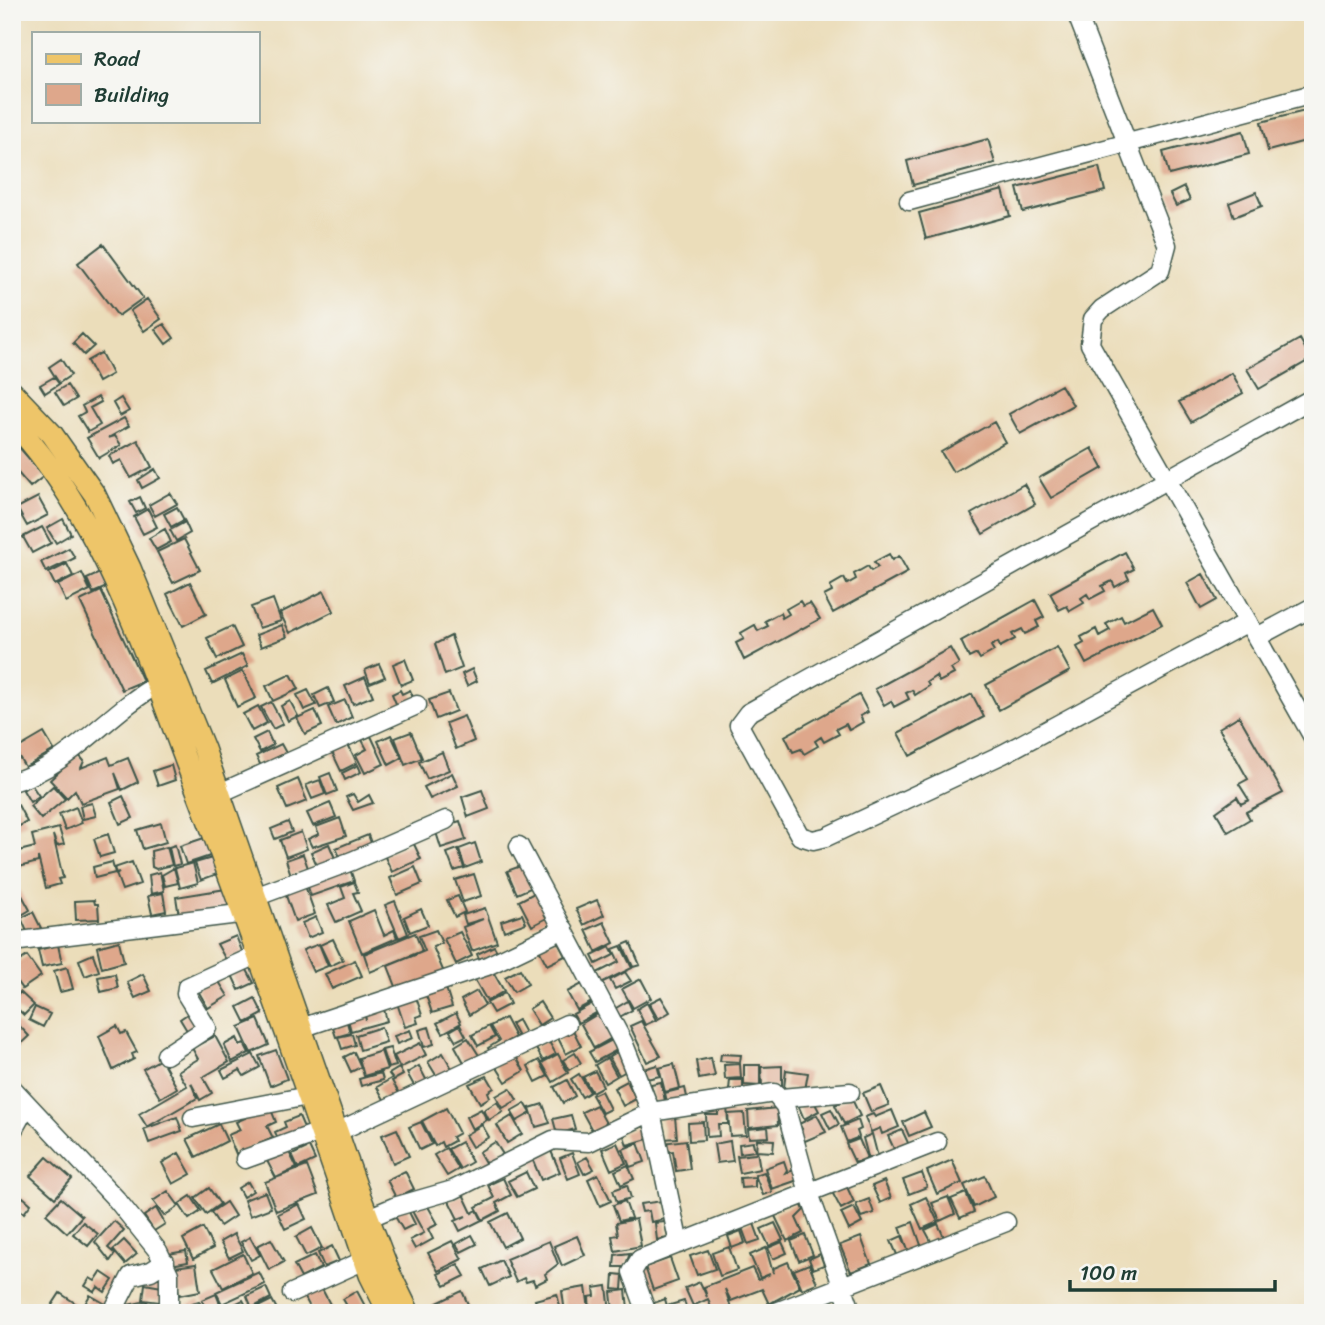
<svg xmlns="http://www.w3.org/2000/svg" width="1325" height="1325" font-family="Sriracha,sans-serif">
<rect width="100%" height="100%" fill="#f6f6f2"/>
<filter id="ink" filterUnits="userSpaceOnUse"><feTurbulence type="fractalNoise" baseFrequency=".0143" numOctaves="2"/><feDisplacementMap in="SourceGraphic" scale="14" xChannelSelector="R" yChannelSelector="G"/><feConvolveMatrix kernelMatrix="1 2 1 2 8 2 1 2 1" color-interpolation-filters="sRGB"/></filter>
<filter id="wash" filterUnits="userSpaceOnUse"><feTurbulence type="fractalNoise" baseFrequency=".00686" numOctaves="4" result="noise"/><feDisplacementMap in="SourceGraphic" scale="28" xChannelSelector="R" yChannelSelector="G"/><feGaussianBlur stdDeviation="1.57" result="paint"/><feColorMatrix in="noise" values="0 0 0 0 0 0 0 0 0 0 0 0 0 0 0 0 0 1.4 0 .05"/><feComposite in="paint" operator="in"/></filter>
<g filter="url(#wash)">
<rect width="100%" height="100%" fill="#ebddba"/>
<g id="blocks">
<!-- building -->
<path fill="#dea78b" d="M1313 109V139L1268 151 1261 122Z
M1243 131 1249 154 1169 175 1163 152Z
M988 139 995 163 913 185 907 161Z
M1099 167 1105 191 1023 212 1017 188Z
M1184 187 1190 200 1176 206 1170 194Z
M1003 190 1010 216 926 239 919 213Z
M1256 192 1262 206 1234 217 1229 203Z
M103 244 143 298 118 316 78 263Z
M147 299 161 319 144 331 130 311Z
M164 324 174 338 166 344 155 329Z
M82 334 94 346 84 355 73 343Z
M1300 339 1311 359 1259 389 1247 369Z
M101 353 112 374 98 382 87 361Z
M61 359 71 375 59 383 49 367Z
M1232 373 1243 393 1191 422 1179 402Z
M54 377 59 384 45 393 40 385Z
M67 385 76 399 64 406 55 392Z
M1061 385 1073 405 1020 434 1009 414Z
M98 397 101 402 90 408 100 425 88 432 78 416 85 412 82 406Z
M121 398 129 411 120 416 113 403Z
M124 418 129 426 108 438 115 436 121 445 99 458 87 438Z
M994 422 1005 442 953 472 941 452Z
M12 439 44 476 30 487 12 466Z
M138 440 152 467 131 478 121 460 113 464 109 456Z
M1092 448 1103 468 1051 498 1039 478Z
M155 469 160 478 142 488 138 480Z
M1024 484 1035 504 983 534 971 514Z
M170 493 177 504 155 516 149 505Z
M38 497 48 515 27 526 17 508Z
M140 497 145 508 136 513 130 502Z
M177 507 184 520 171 527 164 514Z
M148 509 157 527 143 534 134 517Z
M63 519 71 534 56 543 47 528Z
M185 522 190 533 176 541 170 530Z
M42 527 51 543 32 553 23 537Z
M165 529 171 542 156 550 149 538Z
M184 539 200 570 173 583 157 552Z
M69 548 75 558 46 572 41 562Z
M1125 552 1134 569 1126 573 1129 579 1115 587 1112 581 1102 586 1105 591 1090 599 1087 594 1081 598 1084 603 1070 611 1067 606 1059 610 1050 593Z
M889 554 892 560 899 556 908 572 833 613 824 596 832 592 830 586 844 578 847 584 856 579 854 574 868 566 871 571 878 567 874 562Z
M67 564 73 576 55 585 49 573Z
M102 572 109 586 93 593 87 579Z
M82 573 90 590 66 602 58 585Z
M1203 574 1217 600 1201 609 1187 583Z
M190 582 206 614 183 626 167 594Z
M101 591 143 681 122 690 80 601Z
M324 591 334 611 290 633 280 613Z
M273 599 281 621 259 628 251 607Z
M1035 600 1044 617 1036 621 1039 627 1025 634 1022 629 1012 634 1015 639 1000 647 998 642 991 646 994 651 980 659 977 654 969 658 961 641Z
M800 601 803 606 810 603 820 619 744 660 736 643 744 639 741 633 755 625 758 631 768 626 765 621 780 613 782 618 789 614 786 609Z
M1153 607 1162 624 1086 664 1077 647 1084 643 1081 637 1096 629 1099 636 1110 630 1106 624 1121 616 1124 622Z
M282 625 287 637 261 647 256 635Z
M232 626 242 647 217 659 207 638Z
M451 636 462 668 445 675 435 644Z
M1057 647 1070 671 999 710 986 685Z
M950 648 959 664 951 669 954 674 939 682 936 676 927 682 929 686 915 695 912 690 906 693 909 699 894 707 891 701 884 705 875 689Z
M242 654 248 666 212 684 206 671Z
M405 659 413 680 401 685 393 664Z
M379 664 385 677 370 683 365 670Z
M472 669 477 681 467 686 462 674Z
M243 671 256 698 237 707 225 680Z
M291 674 299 689 273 701 266 686Z
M365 677 373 696 353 704 345 686Z
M328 688 334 702 320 708 314 695Z
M308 690 316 705 304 710 297 695Z
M400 690 402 694 410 690 414 699 397 706 392 694Z
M449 693 456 711 436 719 429 700Z
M972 694 984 717 910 756 898 733Z
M859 695 868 712 860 716 863 722 849 730 846 724 836 729 839 734 824 742 821 737 815 741 818 746 804 754 801 749 793 752 785 736Z
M345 700 352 717 336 725 328 707Z
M290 701 298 716 288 721 281 706Z
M271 702 283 724 273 729 261 707Z
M258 706 267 723 252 731 243 714Z
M315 710 322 726 305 734 297 718Z
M464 716 474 741 456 749 446 723Z
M1239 716 1283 793 1246 812 1250 819 1228 832 1216 812 1237 797 1241 804 1249 800 1239 784 1248 779 1219 728Z
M267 732 273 745 260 752 253 739Z
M411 732 422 758 405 765 395 738Z
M44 733 54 750 25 767 15 750Z
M391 735 402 758 389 765 378 741Z
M371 736 384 764 365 773 356 755 367 749 362 740Z
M281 744 286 753 261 766 256 756Z
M348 744 357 763 341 771 332 752Z
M442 752 449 770 427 779 419 762Z
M78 754 84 761 81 768 108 757 111 765 128 758 138 782 122 790 115 773 120 789 81 803 75 790 67 798 50 780Z
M171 765 175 780 158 786 153 771Z
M358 765 361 772 345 780 342 773Z
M330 773 337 791 327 795 320 777Z
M452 773 458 786 430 799 424 787Z
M298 779 307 801 287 809 278 788Z
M320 780 325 794 312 799 306 785Z
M31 784 39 796 30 802 23 790Z
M53 786 65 799 41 819 30 806Z
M482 790 489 809 468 817 462 797Z
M353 794 358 802 369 795 373 803 353 810 346 797Z
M123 796 133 818 120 824 111 802Z
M92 803 96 816 83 819 80 806Z
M330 803 336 817 313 826 307 813Z
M18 805 27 822 12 830V808Z
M76 807 82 823 65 830 59 814Z
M340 818 346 836 312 847 308 839 319 834 316 827Z
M460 821 466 840 441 848 435 829Z
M288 822 292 832 275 839 271 829Z
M161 823 166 842 143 849 137 830Z
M59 828 64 844 57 846 53 835 63 878 58 879 60 884 46 888 38 857V862L19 867 15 852 35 847 32 835Z
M301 832 307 849 286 857 280 840Z
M108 834 114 853 100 857 94 839Z
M368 835 373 848 342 862 336 848Z
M207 837 213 855 186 864 180 846Z
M413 842 421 859 392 872 384 855Z
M475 843 481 862 465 868 459 849Z
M329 844 337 863 319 870 311 852Z
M175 845 180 864 173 866 169 847Z
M167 847 172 865 156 869 152 867 151 851Z
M458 849 464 868 454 871 447 853Z
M303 854 308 868 291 875 286 860Z
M212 858 217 874 201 880 195 863Z
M112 862 115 873 95 878 93 867Z
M132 862 140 884 122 890 116 874 119 872 116 873 114 868Z
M193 863 198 883 180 888 175 868Z
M526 864 535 886 517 894 507 871Z
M349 866 354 881 311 896 306 881Z
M415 867 422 884 397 895 390 878Z
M174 868 178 883 165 886 162 875Z
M160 872 164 891 151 894 149 875Z
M474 874 481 896 463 902 455 880Z
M354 882 358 892 353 893 361 911 336 922 328 905 345 898 341 887Z
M304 883 315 914 295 921 284 890Z
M18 888 30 910 18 917 12 905V891Z
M226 889 229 908 179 916 176 897Z
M536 892 549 917 532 926 519 901Z
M163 893 166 911 152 914 148 896Z
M458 896 465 912 455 917 447 900Z
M94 900 95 904H98L99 919 76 920 75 901Z
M597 900 604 915 584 925 576 909Z
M395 901 408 934 399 938 385 905Z
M485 908 497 942 472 951 463 927 483 919 466 924 463 915Z
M421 909 428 925 410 932 404 917Z
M374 910 384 935 394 930 397 938 362 953 349 921Z
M33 912 41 928 28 934 21 918Z
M522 914 526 923 504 931 501 921Z
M316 917 322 932 308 938 302 923Z
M604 922 614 943 596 952 586 930Z
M436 930 442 943 433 947 445 975 399 994 388 966 425 951 419 936Z
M460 932 472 956 456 964 444 939Z
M415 933 422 951 370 972 364 954Z
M236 936 243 954 226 960 217 944Z
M333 939 343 960 330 966 320 945Z
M556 939 565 956 547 965 538 948Z
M119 941 124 962 102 968 97 947Z
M630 942 640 965 633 967 623 945Z
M319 944 328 966 313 972 303 950Z
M58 945 62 963 42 967 38 950Z
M494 946 498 953 480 961 477 954Z
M621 946 632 968 597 985 593 975 619 962 613 949Z
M610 947 614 955 596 964 592 956Z
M93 954 99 971 85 976 79 960Z
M27 956 41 976 22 989 12 975V966Z
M355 960 362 976 332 989 325 974Z
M67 967 73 989 60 992 54 971Z
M246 968 254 983 239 990 232 975Z
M520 969 528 984 514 992 505 977Z
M492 970 504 991 487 1001 475 980Z
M625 972 631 981 615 989 610 980Z
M115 974 118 988 101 992 98 977Z
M143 974 151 991 135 998 127 982Z
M216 977 228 996 208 1008 197 989Z
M641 979 651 998 633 1008 622 989Z
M582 984 592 1002 577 1010 567 992Z
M446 988 452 1007 432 1013 426 995Z
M477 991 485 1005 469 1015 461 1000Z
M20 992 34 1005 24 1015 12 1004Z
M505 993 510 1004 493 1013 487 1003Z
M416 997 422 1015 416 1017 418 1023 405 1027 397 1003Z
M661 997 670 1012 658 1019 649 1003Z
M255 998 263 1014 246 1023 238 1007Z
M628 1001 632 1010 616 1019 611 1011Z
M540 1002 550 1018 539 1025 529 1009Z
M593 1003 598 1012 578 1023 573 1014Z
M647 1003 656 1020 645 1025 637 1009Z
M383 1005 387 1021 351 1031 347 1016 363 1011 366 1020 364 1011Z
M35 1007 50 1014 43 1027 29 1020Z
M601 1012 615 1036 594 1048 581 1024Z
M189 1013 199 1028 189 1034 180 1019Z
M456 1013 461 1023 443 1033 437 1023Z
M345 1015 350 1033 336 1037 330 1019Z
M12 1018 29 1036 12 1052Z
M505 1018 515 1037 501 1045 503 1048 492 1055 488 1048 499 1041 490 1026Z
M258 1019 269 1045 251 1053 239 1027Z
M518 1020 525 1033 518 1037 511 1024Z
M641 1021 661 1056 647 1062 630 1026Z
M460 1025 466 1036 456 1041 450 1031Z
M117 1026 121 1034 126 1032 137 1052 132 1054 134 1059 113 1070 99 1036Z
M489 1026 495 1037 478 1046 472 1035Z
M571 1026 581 1046 566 1054 556 1034Z
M381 1027 386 1042 360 1050 356 1035Z
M429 1027 434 1044 424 1047 419 1030Z
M410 1030 413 1038 397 1044 394 1036Z
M352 1034 355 1045 342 1049 338 1037Z
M215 1036 229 1062 203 1077 212 1093 200 1100 191 1083 197 1098 147 1127 139 1114 187 1086 178 1071 198 1059 192 1048Z
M237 1038 240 1045 244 1043 249 1053 232 1062 224 1045Z
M468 1038 480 1057 466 1066 455 1046Z
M614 1039 619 1049 595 1062 589 1052Z
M548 1040 556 1054 543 1061 535 1047Z
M420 1043 426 1055 400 1068 394 1056Z
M390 1048 396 1066 388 1068 382 1050Z
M276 1050 287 1079 270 1086 259 1056Z
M381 1051 387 1069 364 1076 359 1058Z
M513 1051 524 1071 506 1082 494 1063Z
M354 1052 361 1067 351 1072 344 1057Z
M617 1052 628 1070 619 1075 609 1057Z
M443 1053 454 1072 439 1080 428 1062Z
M575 1053 581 1063 569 1070 563 1060Z
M253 1054 260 1067 244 1076 240 1070 225 1078 221 1070Z
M558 1054 568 1073 553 1082 542 1063Z
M721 1054 741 1055 740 1062 720 1061Z
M607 1058 617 1076 605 1083 595 1065Z
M711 1058 715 1076 699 1079 696 1061Z
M161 1059 177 1088 160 1098 143 1069Z
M539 1060 548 1076 536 1082 528 1066Z
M674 1064 680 1088 665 1092 659 1068Z
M740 1064 741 1078 725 1079 724 1065Z
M657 1065 660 1076 642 1080 640 1070Z
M744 1065H760V1086L744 1085Z
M419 1066 429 1085 417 1091 407 1073Z
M782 1066V1086H762L761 1067Z
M399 1068 403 1075 392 1081 400 1095 386 1103 377 1087 392 1078 389 1074Z
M786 1070 808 1073 805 1090 784 1088Z
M595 1071 603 1086 592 1092 583 1077Z
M381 1073 383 1080 361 1086 359 1079Z
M579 1074 590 1092 582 1097 571 1079Z
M487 1076 494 1088 488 1092 490 1097 480 1103 469 1084Z
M567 1080 575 1096 563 1103 554 1087Z
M730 1080H743V1090H729Z
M627 1081 636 1099 623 1106 614 1088Z
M661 1082 665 1101 655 1103 651 1084Z
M881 1086 889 1105 871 1112 863 1093Z
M510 1088 517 1100 503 1108 496 1096Z
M685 1088 687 1097 667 1102 665 1093Z
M601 1091 610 1109 602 1113 592 1095Z
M851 1097 860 1116 844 1124 835 1105Z
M812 1098 819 1111 804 1119 798 1105Z
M497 1102 503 1112 489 1120 484 1110Z
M525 1103 531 1113 517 1121 511 1111Z
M718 1103H727L728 1124H718L719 1136 707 1137 706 1115H718Z
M543 1104 550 1123 536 1127 530 1108Z
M596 1105 607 1125 593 1132 582 1112Z
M270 1107 276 1122 267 1126 273 1138 236 1154 228 1135 240 1130 236 1122Z
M446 1108 459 1133 452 1137 454 1141 443 1147 441 1142 435 1146 422 1121Z
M777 1108 778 1125 749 1128 748 1111Z
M481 1109 487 1120 472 1129 466 1117Z
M831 1109 839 1124 830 1129 822 1113Z
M892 1110 899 1127 882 1134 880 1128 871 1132 865 1117 873 1114 875 1117Z
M924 1112 931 1127 909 1136 903 1122Z
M744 1113 746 1135 730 1136 728 1114Z
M571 1115 575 1129 557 1134 553 1119Z
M817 1115 826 1132 798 1144 793 1134 802 1129 799 1124Z
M299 1116 305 1130 279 1141 275 1132 286 1127 284 1122Z
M512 1116 522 1134 507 1143 497 1125Z
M177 1117 182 1131 149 1143 144 1129Z
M675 1117 677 1138 664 1139 662 1118Z
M858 1120 861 1129 857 1131 859 1137 847 1142 841 1127Z
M421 1122 432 1144 420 1150 409 1127Z
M703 1122 704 1140 689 1141 688 1123Z
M219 1124 227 1141 196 1157 187 1139Z
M482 1125 489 1137 472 1147 465 1135Z
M647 1125 651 1138 627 1145 623 1133Z
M768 1127 769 1137 749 1138 748 1129Z
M397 1129 409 1156 393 1163 382 1135Z
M902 1130 909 1145 895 1151 888 1136Z
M872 1134 878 1157 869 1160 863 1138Z
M757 1139 774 1140 773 1152 756 1151Z
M859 1139 867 1158 855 1163 846 1144Z
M686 1140 690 1169 676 1171 673 1151 664 1152 662 1143Z
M730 1141 733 1161 717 1163 714 1144Z
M461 1142 472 1162 460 1169 448 1149Z
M495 1142 504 1156 487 1166 479 1152Z
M753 1142 755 1151 740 1153 739 1144Z
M617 1143 626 1163 611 1170 602 1149Z
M638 1143 645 1162 630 1167 623 1149Z
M309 1147 315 1160 298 1168 292 1155Z
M287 1148 297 1168 276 1178 266 1159Z
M446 1148 459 1169 447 1176 434 1155Z
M551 1151 560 1172 541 1180 532 1158Z
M757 1151 760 1169 740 1173 737 1156 755 1154Z
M179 1153 191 1174 173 1184 162 1163Z
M572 1153 580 1174 568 1179 560 1158Z
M47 1157 72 1179 55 1198 30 1176Z
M587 1157 594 1169 584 1174 578 1162Z
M952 1160 962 1183 937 1194 927 1171Z
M784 1161 787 1170 785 1173 795 1170 798 1180 772 1189 765 1168Z
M628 1165 634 1179 621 1185 615 1171Z
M307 1166 318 1195 276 1211 265 1182Z
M405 1171 414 1189 396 1198 387 1180Z
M526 1172 534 1189 517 1197 508 1181Z
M764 1172 772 1192 763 1195 755 1175Z
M922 1173 927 1187 909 1194 903 1180Z
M598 1174 611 1201 600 1206 588 1179Z
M985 1176 994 1197 974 1207 964 1185Z
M755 1177V1187L741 1188 740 1178Z
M503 1178 511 1195 496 1203 500 1211 483 1220 476 1207 494 1198 488 1185Z
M884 1181 891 1198 880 1203 872 1186Z
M248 1182 253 1191 243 1197 238 1188Z
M627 1185 631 1198 617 1202 613 1190Z
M846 1185 854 1202 841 1209 832 1192Z
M209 1188 220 1204 206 1214 195 1198Z
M168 1191 179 1206 164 1216 153 1201Z
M265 1192 271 1208 250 1216 244 1200Z
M966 1193 974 1212 960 1218 951 1199Z
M463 1194 472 1213 477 1210 482 1220 460 1231 455 1221 466 1216 458 1219 449 1201Z
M191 1196 201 1211 189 1219 179 1204Z
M23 1197 31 1204 24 1213 16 1206Z
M926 1197 938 1222 922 1229 911 1204Z
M948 1197 955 1214 940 1221 932 1203Z
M61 1198 82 1216 67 1233 46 1214Z
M869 1199 874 1213 861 1217 856 1204Z
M625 1201 631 1218 619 1221 613 1205Z
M662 1201 665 1219 651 1222 649 1211 642 1212 640 1204Z
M800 1201 804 1210 796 1218 803 1233 787 1241 774 1214Z
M226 1202 235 1216 220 1226 211 1212Z
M426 1203 438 1224 428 1229 433 1239 415 1249 410 1240 424 1233 412 1211Z
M299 1204 306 1219 285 1229 278 1214Z
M406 1206 415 1224 403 1230 393 1213Z
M854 1207 862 1223 849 1230 841 1213Z
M156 1208 165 1224 154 1231 144 1216Z
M508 1213 520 1238 503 1247 490 1222Z
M636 1219 641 1246 615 1251 612 1236 618 1235 616 1223Z
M114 1221 124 1230 108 1248 115 1254 110 1261 95 1242Z
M753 1221 760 1240 748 1244 741 1225Z
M83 1222 98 1234 88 1246 73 1234Z
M665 1222 668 1238 657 1240 655 1223Z
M913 1222 922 1248 909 1252 900 1227Z
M775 1223 783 1240 769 1246 761 1229Z
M938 1224 944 1237 932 1243 925 1230Z
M203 1228 213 1248 193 1259 183 1239Z
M312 1228 322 1248 306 1256 296 1237Z
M741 1231 745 1243 732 1248 728 1236Z
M234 1234 243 1251 229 1258 220 1242Z
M472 1235 477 1244 461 1252 456 1244Z
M805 1235 813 1255 799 1261 791 1241Z
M577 1236 585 1255 562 1266 554 1246Z
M902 1236 909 1252 898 1257 891 1241Z
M250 1237 260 1255 251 1260 241 1242Z
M861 1237 871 1264 851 1272 840 1245Z
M271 1239 284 1262 269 1270 257 1246Z
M124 1240 137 1254 125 1264 113 1250Z
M452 1241 462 1259 438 1271 428 1253Z
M549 1241 558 1264 545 1274 547 1279 535 1285 533 1280 526 1282 524 1278 516 1282 506 1259Z
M782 1242 787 1253 773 1259 768 1248Z
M332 1246 339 1261 324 1267 318 1253Z
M729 1247 737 1270 720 1276 712 1253Z
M766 1248 773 1273 774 1268 788 1262 800 1287 769 1304 762 1289 731 1301 725 1289 732 1311 727 1313H713L708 1299 693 1306 685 1288 700 1282 707 1297 704 1287 752 1268 758 1280 770 1274 760 1278 750 1255Z
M708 1250 715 1269 697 1275 690 1256Z
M186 1251 188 1262 170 1265 168 1254Z
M630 1253 625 1267H614L615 1255Z
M243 1254 252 1273 223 1288 213 1269Z
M820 1254 824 1265 813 1269 809 1259Z
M315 1255 321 1268 301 1278 294 1265Z
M670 1258 678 1281 653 1290 645 1267Z
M501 1260 509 1277 490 1286 482 1269Z
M196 1264 200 1291 179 1295 175 1267Z
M458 1264 465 1276 445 1286 438 1274Z
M809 1264 817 1283 802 1289 794 1270Z
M101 1272 113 1280 105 1292 98 1287 95 1292 85 1286 90 1278 95 1281Z
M259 1272 265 1284 222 1304 216 1292Z
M614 1274 623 1275 622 1290 613 1289Z
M145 1284 162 1287 160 1302 143 1300Z
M607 1286 610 1313H590L589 1297 595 1296 594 1288Z
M266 1287 271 1298 252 1308 247 1296Z
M321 1287 334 1312 332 1313H313L304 1296Z
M586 1287 589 1310 565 1313 562 1291Z
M626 1290 628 1309 613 1311 611 1292Z
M357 1291 365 1306 351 1313 343 1299Z
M462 1291 472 1313H437L433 1305Z
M60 1293 81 1307 87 1313H47Z
M216 1294 222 1309 207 1313 202 1300Z
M557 1294 560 1306 538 1312 535 1300Z
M90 1295 104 1303 98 1313 82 1309Z
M665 1299 667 1306 684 1301 688 1313H654L651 1304Z
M243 1300 250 1313H230L227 1308Z
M272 1300 279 1313H259L256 1308Z
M147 1301 149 1313H124L123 1306Z
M199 1301 204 1313H188L186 1305Z"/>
</g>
</g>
<g filter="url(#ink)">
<use href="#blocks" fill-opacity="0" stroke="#3e5548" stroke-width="2"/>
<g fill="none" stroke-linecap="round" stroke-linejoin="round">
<!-- minor casing -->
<g stroke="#3e5548" stroke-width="21">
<path id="minor" d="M1076 12 1167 245 1160 271 1102 309 1093 319 1090 344 1313 737
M909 201 1313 94
M1248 622 1003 754 826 837 813 840 800 836 739 725 748 713 1313 398
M1257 637 1313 607
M12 782C69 767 107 713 157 685
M220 793 417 705
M519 846 623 1042 651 1112 679 1244
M255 897 352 861 446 820
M12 942 255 912
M301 1028 487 966 564 929
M166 1055 207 1028 186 994 187 987 259 954
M12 1088 117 1200 158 1251 169 1274V1313
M781 1098 850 1092
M193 1118 308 1096
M12 1132 27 1105
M337 1132 567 1024
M245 1159 320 1132
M368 1218 394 1207 453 1190 553 1140 589 1142 651 1112 774 1093 785 1106 809 1193 852 1313
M292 1293 365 1260
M112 1313 131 1276 151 1271 165 1262
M647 1313 632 1272 640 1259 937 1142
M774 1313 1006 1222"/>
</g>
<!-- major casing -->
<g stroke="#3e5548" stroke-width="24">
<path id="major" d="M12 392 52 434 95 495 130 568 204 749 356 1186 389 1272 409 1313
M12 421C102 517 144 651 190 772 254 939 313 1107 370 1275L389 1313"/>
</g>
<!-- minor -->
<use href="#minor" stroke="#fff" stroke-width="18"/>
<!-- major -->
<use href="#major" stroke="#eec569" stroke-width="21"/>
</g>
</g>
<!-- margin -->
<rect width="1325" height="1325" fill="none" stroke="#f6f6f2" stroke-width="42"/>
<!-- legend -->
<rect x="32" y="32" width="228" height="91" fill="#f6f6f2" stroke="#a0aca6" stroke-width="2"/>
<rect x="46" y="54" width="35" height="10" fill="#eec569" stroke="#a0aca6" stroke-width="2"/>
<text x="94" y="66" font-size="21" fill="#1f3d34">Road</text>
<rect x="46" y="84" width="35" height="21" fill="#dea78b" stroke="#a0aca6" stroke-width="2"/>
<text x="94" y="102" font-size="21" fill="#1f3d34">Building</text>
<!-- scale -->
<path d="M1070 1280v10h205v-10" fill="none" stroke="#1f3d34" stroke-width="3.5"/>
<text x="1080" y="1280" font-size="21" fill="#1f3d34" stroke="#f6f6f2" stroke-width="5" paint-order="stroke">100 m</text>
</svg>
